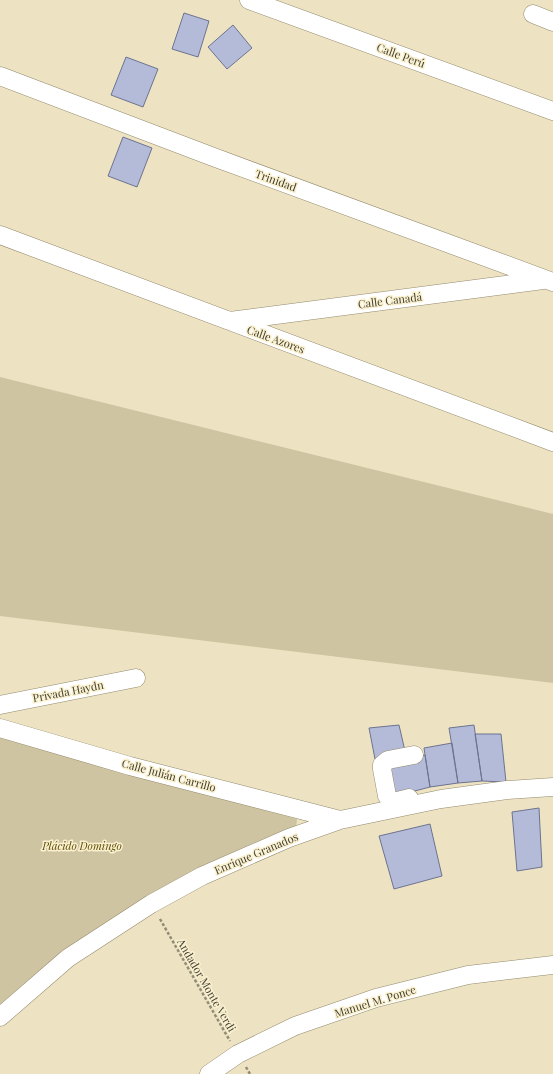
<svg xmlns="http://www.w3.org/2000/svg" width="553" height="1074" font-family="'Playfair Display',serif">
<rect width="100%" height="100%" fill="#ede3c3"/>
<!-- green -->
<path fill="#cfc4a1" d="M0 377 553 514V683L0 616Z
M0 738 297 819 296 829 188 875 0 1009Z"/>
<!-- building -->
<path fill="#b4bbd9" stroke="#6d738f" d="M184 13 209 21 198 57 172 49Z
M233 25 252 48 227 69 208 47Z
M126 57 158 69 143 107 111 95Z
M123 137 152 148 137 187 108 176Z
M399 725 405 751 375 759 369 728Z
M474 725 482 781 458 783 449 728Z
M475 734H501L506 782 482 781Z
M452 743 458 783 430 787 424 748Z
M425 755 430 787 392 797 388 764Z
M539 808 542 867 517 871 512 812Z
M430 824 442 876 394 889 379 836Z"/>
<g fill="none" stroke-linecap="round" stroke-linejoin="round">
<!-- minor casing -->
<g stroke="#938a6d" stroke-width="19">
<path id="minor" d="M249 0 553 111
M533 14 553 22
M0 76 216 158 553 282
M0 235 553 442
M230 321 543 280
M0 705 136 678
M0 728 130 766 340 820
M409 798C400 800 392 805 387 796L382 769V765L388 760 414 755
M0 1017 68 958 151 904 202 876 289 838 340 820 441 799 507 790 553 787
M209 1074 238 1054 295 1026 376 998 468 975 553 965"/>
</g>
<!-- path -->
<path stroke="#928c76" stroke-width="2.5" stroke-dasharray="3 2" stroke-linecap="butt" d="M160 919 230 1041
M246 1067 250 1074"/>
<!-- minor -->
<use href="#minor" stroke="#fff" stroke-width="18"/>
</g>
<g text-anchor="middle" dominant-baseline="central" stroke-width="3" stroke-linejoin="round" paint-order="stroke">
<!-- street labels -->
<g font-size="11" fill="#413d30" stroke="#faf1d0">
<text transform="translate(401 55) rotate(20)">Calle Perú</text>
<text transform="translate(276 180) rotate(20)">Trinidad</text>
<text transform="translate(390 300) rotate(-7)">Calle Canadá</text>
<text transform="translate(276 339) rotate(20)">Calle Azores</text>
<text transform="translate(68 691) rotate(-11)">Privada Haydn</text>
<text transform="translate(169 775) rotate(15)">Calle Julián Carrillo</text>
<text transform="translate(256 853) rotate(-23)">Enrique Granados</text>
<text transform="translate(207 985) rotate(60)">Andador Monte Verdi</text>
<text transform="translate(375 1001) rotate(-17)">Manuel M. Ponce</text>
</g>
<!-- park labels -->
<g font-size="11" font-style="italic" fill="#614f07" stroke="#faf1d0">
<text x="82" y="845">Plácido Domingo</text>
</g>
</g>
</svg>
